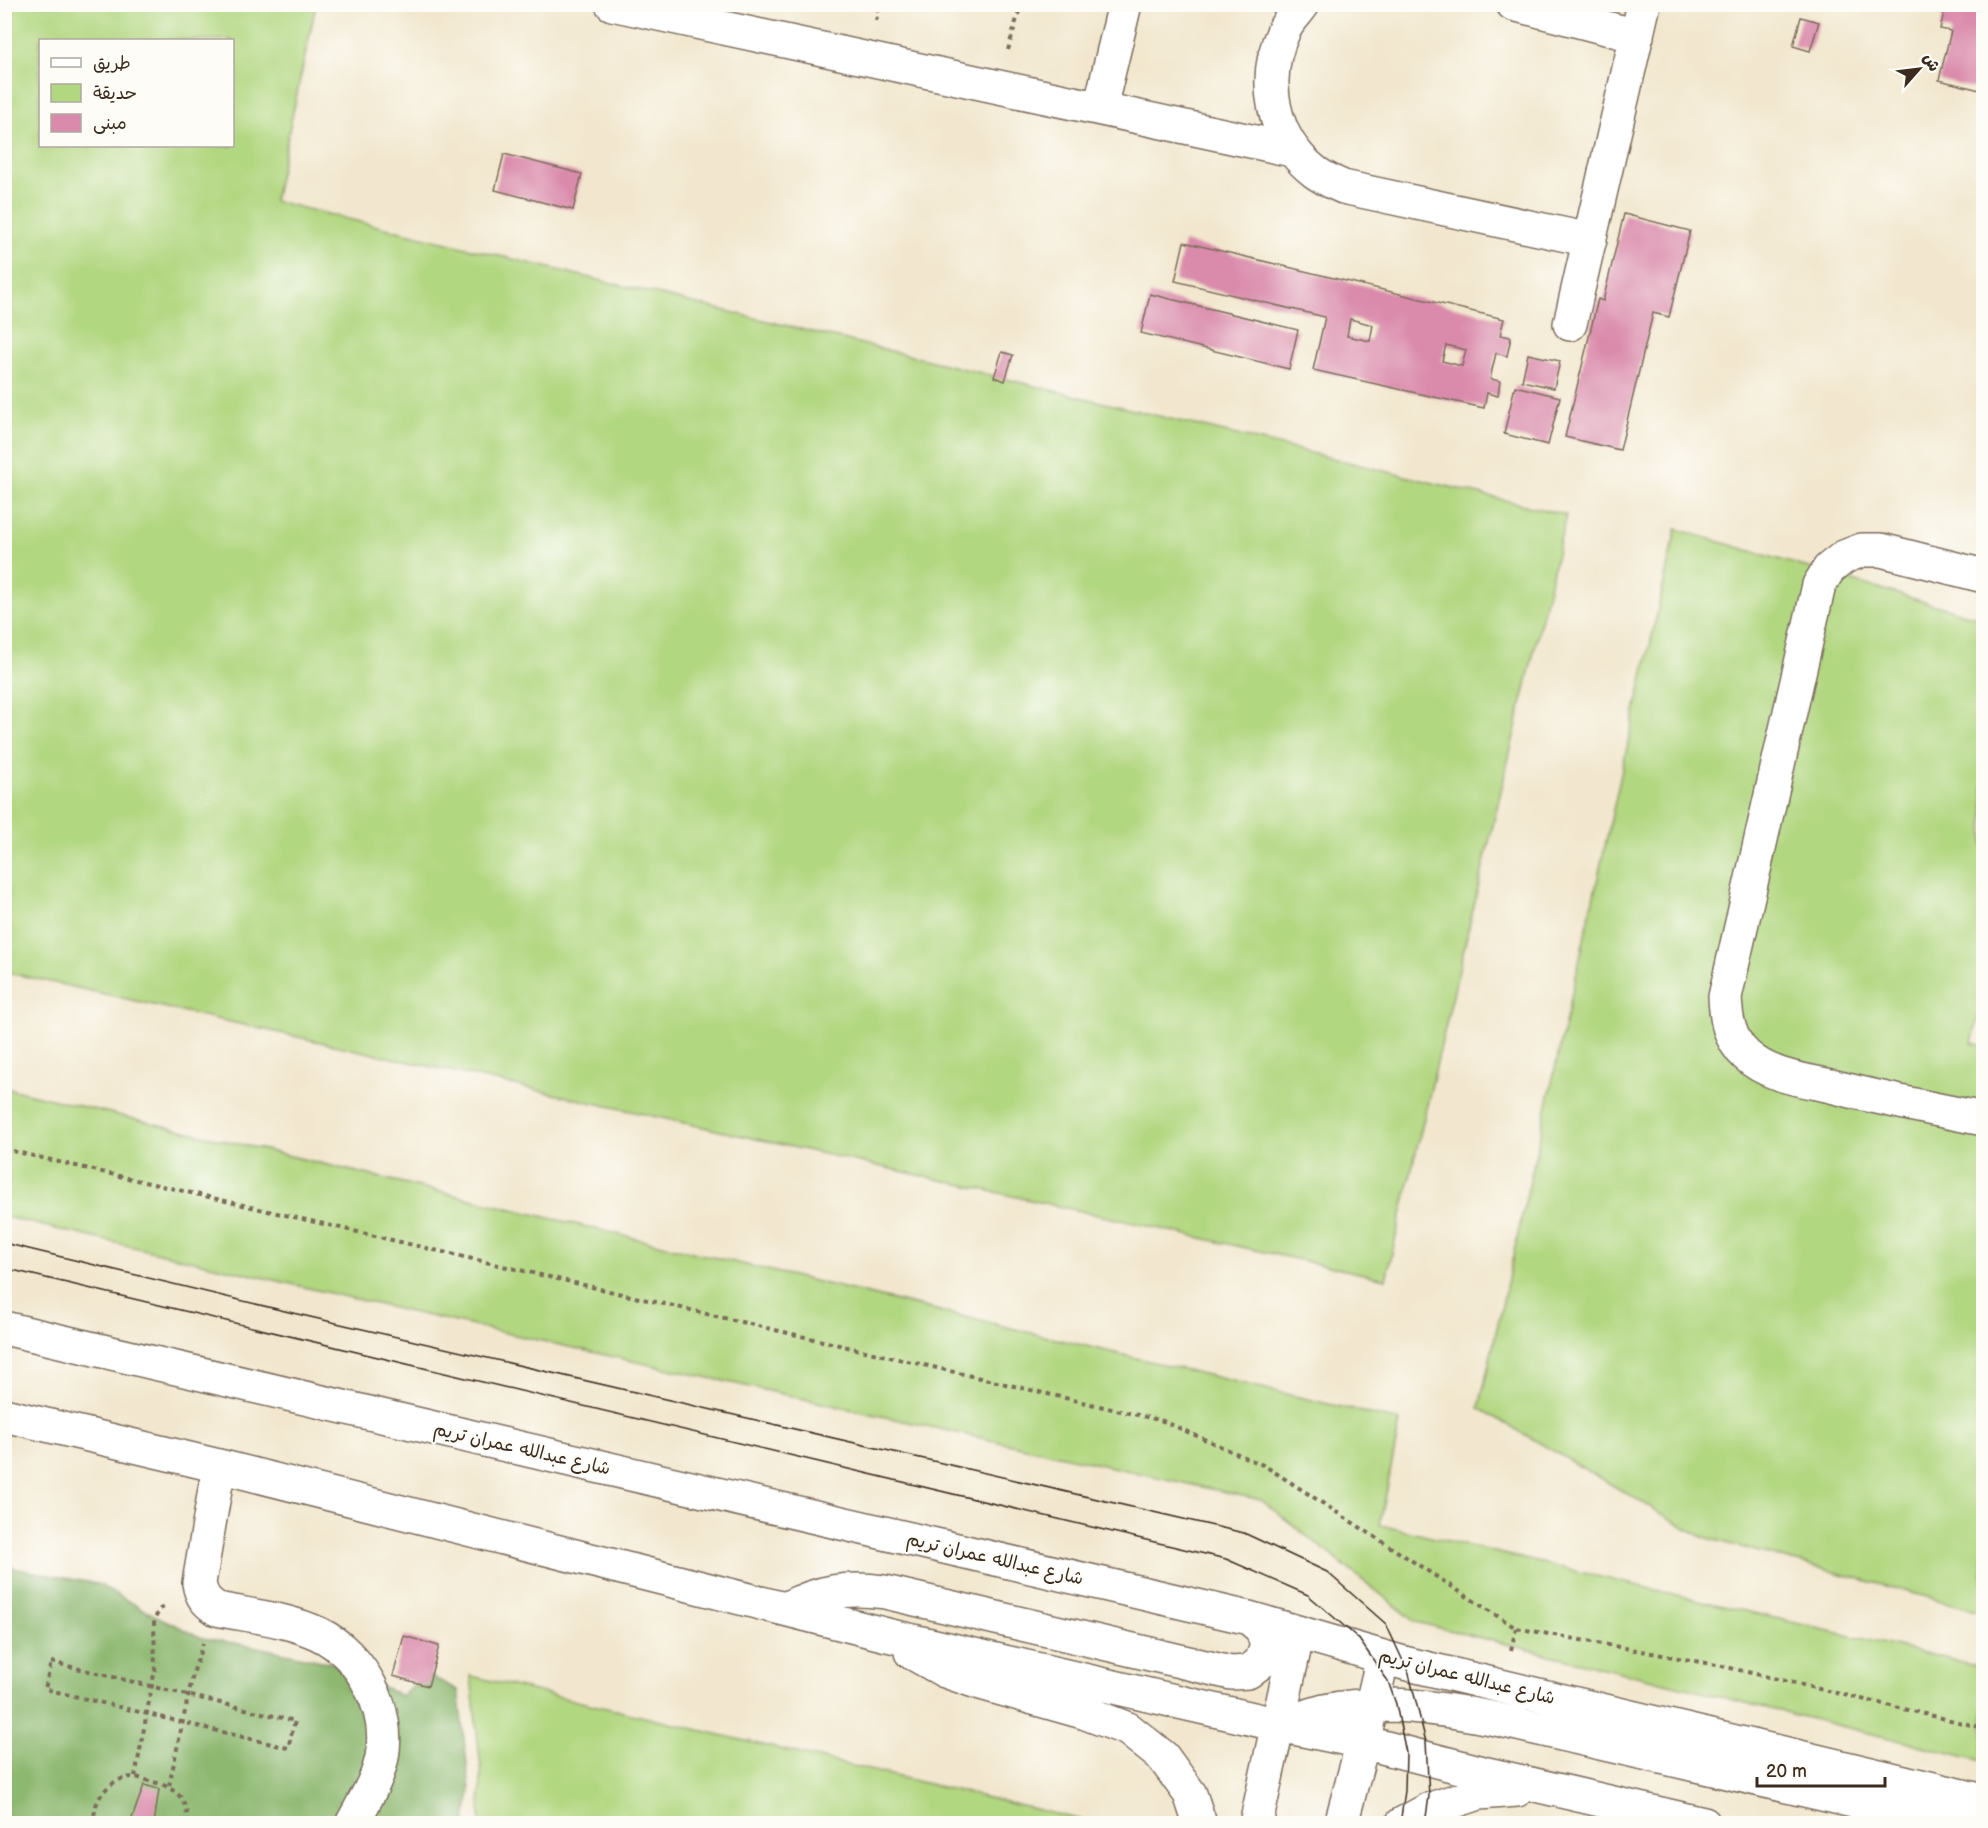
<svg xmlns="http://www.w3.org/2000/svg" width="1988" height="1828" font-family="'Balsamiq Sans','Playpen Sans Arabic',sans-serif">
<rect width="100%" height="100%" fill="#fdfcf7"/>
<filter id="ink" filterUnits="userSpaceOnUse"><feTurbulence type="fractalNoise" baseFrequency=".0167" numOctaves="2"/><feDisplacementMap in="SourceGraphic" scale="12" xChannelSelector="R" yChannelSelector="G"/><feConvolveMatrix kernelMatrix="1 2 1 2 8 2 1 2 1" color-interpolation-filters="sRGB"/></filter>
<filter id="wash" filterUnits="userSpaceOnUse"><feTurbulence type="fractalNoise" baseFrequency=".008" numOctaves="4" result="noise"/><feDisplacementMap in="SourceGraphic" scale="24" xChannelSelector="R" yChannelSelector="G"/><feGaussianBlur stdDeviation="1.35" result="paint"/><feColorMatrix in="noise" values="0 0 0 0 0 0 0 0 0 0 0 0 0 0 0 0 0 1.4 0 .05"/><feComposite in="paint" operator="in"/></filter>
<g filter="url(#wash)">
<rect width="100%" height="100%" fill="#f2e7ce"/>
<!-- green -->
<path fill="#b2d781" stroke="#768050" stroke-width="1.5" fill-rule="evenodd" d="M5 5H316L274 201 1566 515 1386 1279 5 972ZM40 40H232V146H40Z
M1676 529 1983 619 1984 993 1972 1043 1984 1046 1983 1612 1700 1536 1479 1408Z
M5 1088 1400 1421 1380 1525 1983 1667V1761L1416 1622 1261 1500 402 1310 5 1217Z
M471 1676 1081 1820 1087 1823H480L481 1769Z"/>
<!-- forest -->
<path fill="#8db86f" stroke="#647146" stroke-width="1.5" d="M5 1564 18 1569 98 1584 146 1611 202 1638 253 1646 335 1664 402 1696 426 1674 458 1690 470 1790 466 1823 5 1824Z"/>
<g id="blocks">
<!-- building -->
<path fill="#da8bab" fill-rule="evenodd" d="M1946 4H1984V91L1939 80 1951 31 1940 29Z
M1801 17 1819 22 1810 51 1793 46Z
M504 154 582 174 573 210 495 190Z
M1624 214 1690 231 1669 317 1653 313 1620 450 1565 437 1598 299 1603 301Z
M1184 242 1504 319 1500 335 1511 337 1507 356 1496 353 1490 379 1500 381 1498 396 1487 393 1484 408 1313 370 1325 317 1175 281ZM1350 319 1373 325 1370 341 1347 336ZM1446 345 1466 350 1462 366 1442 361Z
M1150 294 1298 330 1289 369 1141 333Z
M1002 352 1013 355 1005 381 994 377Z
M1528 354 1560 361 1554 388 1522 381Z
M1515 386 1560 397 1548 445 1504 434Z
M404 1636 439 1646 428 1686 393 1676Z
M144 1785 159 1789 154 1824H130Z"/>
</g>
</g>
<g filter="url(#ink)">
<use href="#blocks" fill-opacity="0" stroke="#7b6c5c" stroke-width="1.5"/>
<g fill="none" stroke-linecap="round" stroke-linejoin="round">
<!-- minor casing -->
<g stroke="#7b6c5c" stroke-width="36">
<path id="minor" d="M612 4 1292 150
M1303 4C1297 13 1288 21 1284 30 1261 79 1271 138 1315 172 1323 178 1334 183 1343 187L1590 240
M1513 4 1637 36
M1100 108 1125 4
M1570 324 1644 4
M1984 576 1881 550H1862L1844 557 1829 569 1819 585 1725 997C1726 1019 1729 1039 1746 1055 1768 1076 1803 1080 1831 1086 1882 1099 1932 1109 1984 1119
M4 1328 1249 1618 1404 1663 1984 1801
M4 1415 219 1466 887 1635 1279 1725 1363 1742 1483 1773 1704 1824
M219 1466 199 1583C201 1596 206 1602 217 1609 251 1616 288 1619 319 1634 362 1655 391 1710 382 1757 378 1780 363 1803 352 1824
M785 1609C820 1591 846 1587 885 1592L1231 1673 1248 1672 1261 1662 1267 1646 1262 1629 1249 1618
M911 1652 945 1671 977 1682 1086 1713 1128 1729 1163 1757 1190 1794 1200 1824
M1283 1723C1297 1719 1310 1715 1324 1711 1382 1698 1439 1708 1496 1719L1870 1805C1900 1808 1929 1810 1959 1805
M1256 1824 1298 1632
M1341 1824 1363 1742 1383 1657
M1402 1824 1428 1810 1479 1793 1517 1790"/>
</g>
<!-- path -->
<path stroke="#7b6c5c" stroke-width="4" stroke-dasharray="4.5 4.5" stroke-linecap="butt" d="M876 21 880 4
M1008 50 1021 4
M4 1149 1163 1421 1265 1466 1516 1628 1722 1666 1984 1728
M1511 1650 1516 1628
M51 1662 295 1721 288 1748 45 1689Z
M135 1777 155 1669 154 1620 160 1609 166 1606
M169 1786 193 1674 203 1643
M95 1824C90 1800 111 1776 135 1777 141 1778 147 1781 153 1782 177 1788 187 1798 188 1824"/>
<!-- minor -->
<use href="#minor" stroke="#fff" stroke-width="33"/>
<!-- tram -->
<path stroke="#3b2a1e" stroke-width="1.5" d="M4 1243 293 1313 1244 1533 1327 1572 1386 1624 1409 1674 1426 1742 1429 1796 1425 1824
M4 1268 1226 1559 1308 1595 1358 1638 1388 1681 1396 1704 1406 1753 1405 1791 1400 1824"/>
</g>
</g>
<g text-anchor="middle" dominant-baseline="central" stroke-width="4.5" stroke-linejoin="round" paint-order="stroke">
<!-- street labels -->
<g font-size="18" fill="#3b2a1e" stroke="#fdfcf7">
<text transform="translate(522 1449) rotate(13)">شارع عبدالله عمران تريم</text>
<text transform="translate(995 1559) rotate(13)">شارع عبدالله عمران تريم</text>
<text transform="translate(1467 1677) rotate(14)">شارع عبدالله عمران تريم</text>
</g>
</g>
<!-- margin -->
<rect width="1988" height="1828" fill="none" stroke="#fdfcf7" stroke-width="24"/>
<!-- legend -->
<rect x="39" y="39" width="195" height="108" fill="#fdfcf7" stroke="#afa8a0" stroke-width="1.5"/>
<rect x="51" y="58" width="30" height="9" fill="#ffffff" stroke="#afa8a0" stroke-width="1.5"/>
<text x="93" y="69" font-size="18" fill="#3b2a1e">طريق</text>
<rect x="51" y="84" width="30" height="18" fill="#b2d781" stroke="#afa8a0" stroke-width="1.5"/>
<text x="93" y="99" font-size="18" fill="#3b2a1e">حديقة</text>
<rect x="51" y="114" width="30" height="18" fill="#da8bab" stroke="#afa8a0" stroke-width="1.5"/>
<text x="93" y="129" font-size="18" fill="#3b2a1e">مبنى</text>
<!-- north arrow -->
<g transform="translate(1919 69) rotate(62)" stroke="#fdfcf7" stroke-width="4.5" paint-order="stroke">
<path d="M0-4.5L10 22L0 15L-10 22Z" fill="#3b2a1e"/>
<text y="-9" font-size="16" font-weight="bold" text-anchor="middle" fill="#3b2a1e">ش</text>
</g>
<!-- scale -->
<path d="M1757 1777v9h128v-9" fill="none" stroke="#3b2a1e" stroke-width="3"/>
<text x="1766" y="1777" font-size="18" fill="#3b2a1e" stroke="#fdfcf7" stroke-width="4.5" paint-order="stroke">20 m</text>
</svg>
